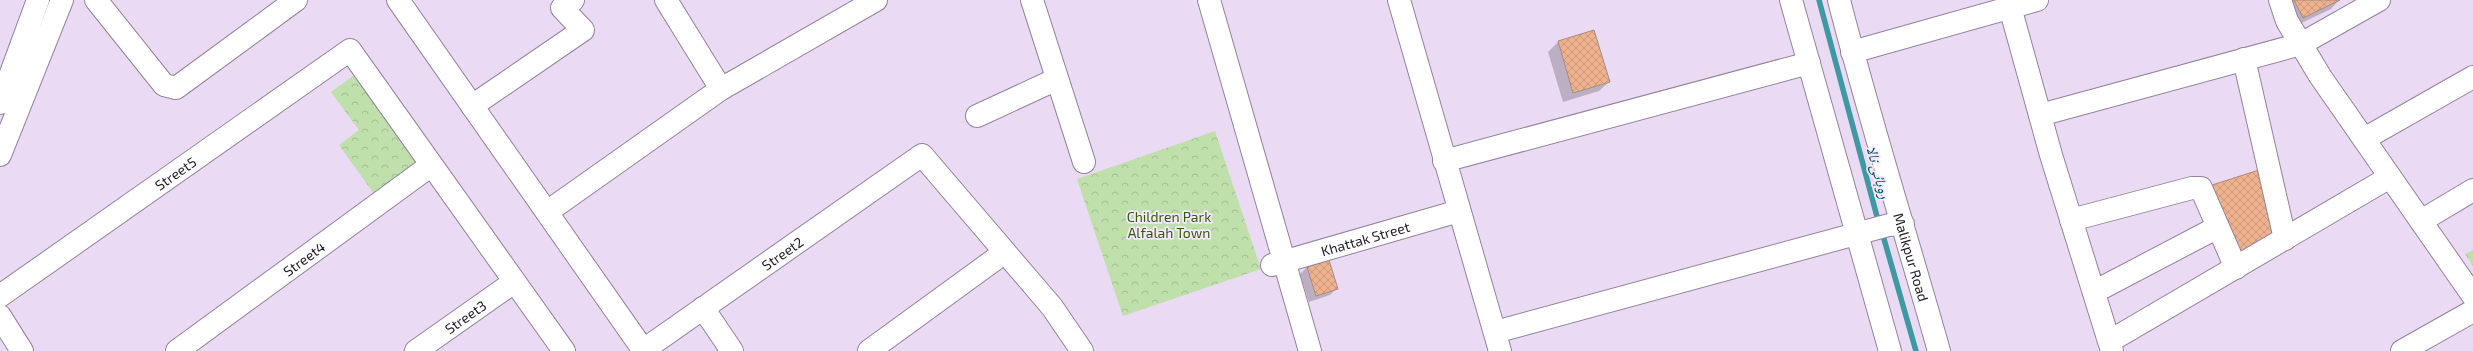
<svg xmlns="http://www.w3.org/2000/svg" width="2473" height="351" font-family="'Exo 2','Noto Naskh Arabic',sans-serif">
<defs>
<pattern id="park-crowns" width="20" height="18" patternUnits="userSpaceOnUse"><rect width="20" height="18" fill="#bfdfab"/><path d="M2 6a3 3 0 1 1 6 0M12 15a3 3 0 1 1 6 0" fill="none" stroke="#a4bf93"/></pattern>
<pattern id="building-cross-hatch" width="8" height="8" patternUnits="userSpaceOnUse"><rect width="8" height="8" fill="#efb28e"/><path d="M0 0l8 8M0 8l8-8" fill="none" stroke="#cd987a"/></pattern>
</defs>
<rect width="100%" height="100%" fill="#ebdaf4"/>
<!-- park -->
<path fill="url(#park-crowns)" d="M357 73 423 165 377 198 339 145 359 130 331 92Z
M1215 131 1261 269 1123 316 1077 179Z
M2473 250V266L2465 254Z"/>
<!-- shadow -->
<path fill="#0003" d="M2280 0H2339L2331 9 2293 27Z
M1593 31 1609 82 1599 91 1563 102 1548 52 1558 42Z
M1307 267 1337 288 1330 295 1309 302 1300 274Z"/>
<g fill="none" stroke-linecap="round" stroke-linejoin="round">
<!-- stream -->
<path stroke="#3e99a3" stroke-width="5.5" d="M1819 0 1879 224
M1882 232 1916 351"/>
</g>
<!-- building -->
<path fill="url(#building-cross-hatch)" stroke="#a88c7d" d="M2294 0H2340L2303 18Z
M1594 30 1610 82 1573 93 1558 41Z
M2259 170 2276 233 2240 254 2212 185Z
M1329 260 1338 289 1316 296 1307 267Z"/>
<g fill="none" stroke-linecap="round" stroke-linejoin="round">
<!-- minor casing -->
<g stroke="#93839b" stroke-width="24">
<g id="minor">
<path d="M96 0 164 85 176 88 296 0"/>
<path d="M398 0 644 351"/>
<path d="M666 0 721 89"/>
<path d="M1032 0 1084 162"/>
<path d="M1209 0 1310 351"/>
<path d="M1399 0 1500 351"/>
<path d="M1791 0 1890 351"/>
<path id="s1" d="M1839 0C1869 118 1906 234 1939 351"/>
<path d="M2008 0 2051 155 2112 351"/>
<path d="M2280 0 2287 21 2320 76 2473 296"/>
<path d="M1852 52 2037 0"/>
<path d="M2244 59 2285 239"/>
<path d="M0 103 38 0"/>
<path d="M472 106 583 30 562 8 573 0"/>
<path d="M2040 115 2301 44 2379 0"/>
<path d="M977 116 1057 79"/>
<path d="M2364 139 2473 77"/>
<path d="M0 155 62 0"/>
<path d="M1444 161 1809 63"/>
<path d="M547 212 721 89 876 0"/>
<path d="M2071 220 2192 188H2201L2236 268"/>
<path d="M2421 221 2473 190"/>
<path id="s2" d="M1272 265 1459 211"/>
<path d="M2094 292 2218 227"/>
<path id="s3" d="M0 296 350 50 564 351"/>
<path d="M703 308 732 351"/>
<path d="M0 316 22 351"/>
<path d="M1495 332 1889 225 1903 224"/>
<path d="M2110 341 2390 177"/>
<path id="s4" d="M177 351 430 166"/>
<path id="s5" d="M416 351 514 282"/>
<path id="s6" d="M642 351 922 155 1052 307 1082 351"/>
<path d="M869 351 1005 252"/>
<path d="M2402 351 2473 311"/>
</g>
</g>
<!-- minor -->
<use href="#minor" stroke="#fff" stroke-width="22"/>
</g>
<g text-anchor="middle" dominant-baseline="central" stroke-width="3.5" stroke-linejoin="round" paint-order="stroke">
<!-- street labels -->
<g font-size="14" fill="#221c25" stroke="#f6e8fe">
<text stroke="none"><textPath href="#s3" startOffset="214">Street5</textPath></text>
<text stroke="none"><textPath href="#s2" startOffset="97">Khattak Street</textPath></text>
<text stroke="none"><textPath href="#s6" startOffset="171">Street2</textPath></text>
<text stroke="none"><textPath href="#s1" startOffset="267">Malikpur Road</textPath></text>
<text stroke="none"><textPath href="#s4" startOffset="157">Street4</textPath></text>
<text stroke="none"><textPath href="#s5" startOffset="60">Street3</textPath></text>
</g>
<!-- park labels -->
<g font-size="14" fill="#335b07" stroke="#f6e8fe">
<text x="1169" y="216">Children Park<tspan x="1169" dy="16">Alfalah Town</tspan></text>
</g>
<!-- water labels -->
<g font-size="15" font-style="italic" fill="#02555d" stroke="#f6e8fe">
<text transform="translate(1879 172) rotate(75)">روہائی نالا</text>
</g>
</g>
</svg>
